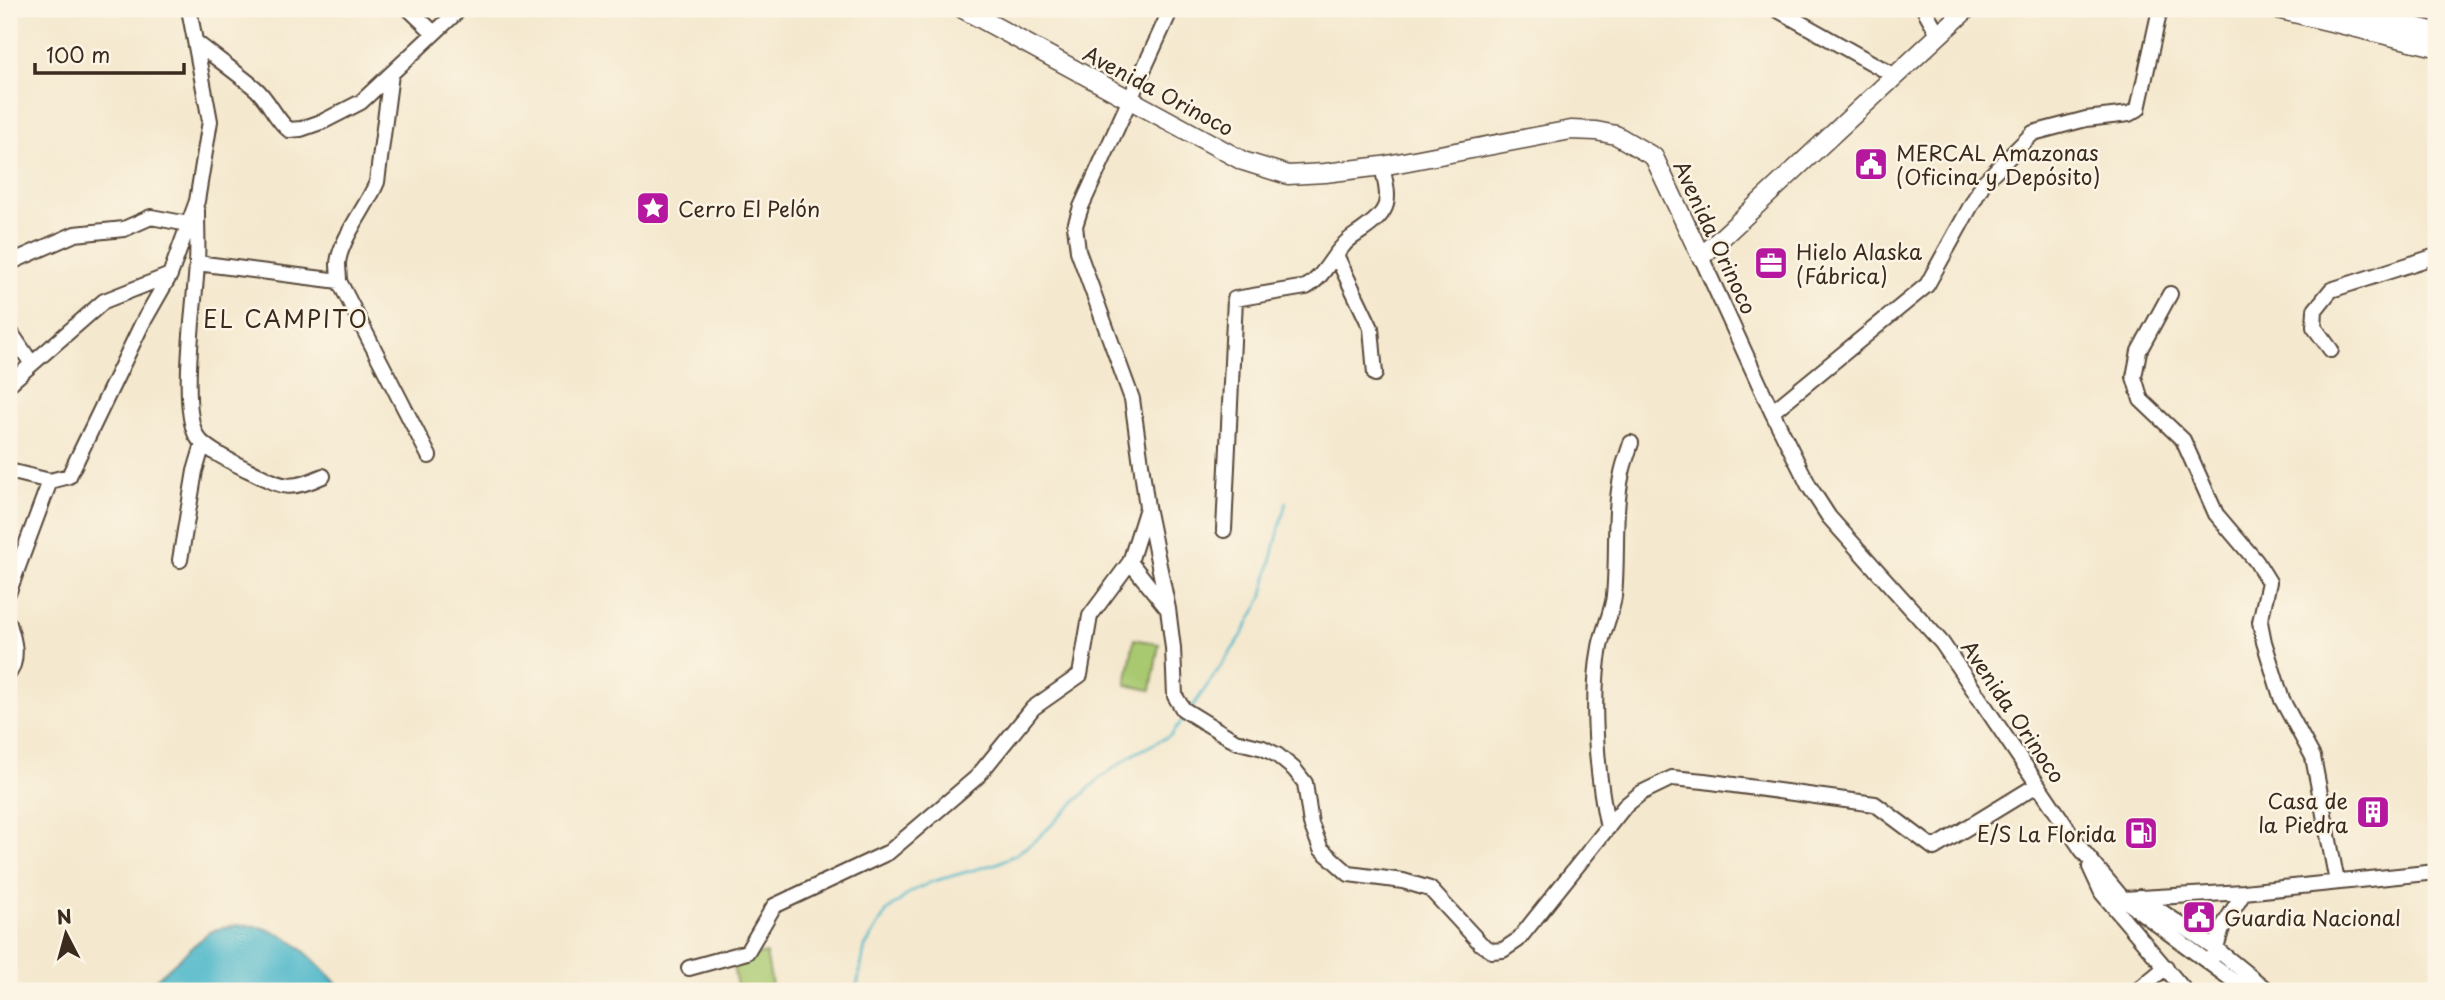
<svg xmlns="http://www.w3.org/2000/svg" width="2445" height="1000" font-family="'Playpen Sans',sans-serif">
<rect width="100%" height="100%" fill="#fcf5e5"/>
<filter id="ink" filterUnits="userSpaceOnUse"><feTurbulence type="fractalNoise" baseFrequency=".0143" numOctaves="2"/><feDisplacementMap in="SourceGraphic" scale="14" xChannelSelector="R" yChannelSelector="G"/><feConvolveMatrix kernelMatrix="1 2 1 2 8 2 1 2 1" color-interpolation-filters="sRGB"/></filter>
<filter id="wash" filterUnits="userSpaceOnUse"><feTurbulence type="fractalNoise" baseFrequency=".00686" numOctaves="4" result="noise"/><feDisplacementMap in="SourceGraphic" scale="28" xChannelSelector="R" yChannelSelector="G"/><feGaussianBlur stdDeviation="1.57" result="paint"/><feColorMatrix in="noise" values="0 0 0 0 0 0 0 0 0 0 0 0 0 0 0 0 0 1.4 0 .05"/><feComposite in="paint" operator="in"/></filter>
<g filter="url(#wash)">
<rect width="100%" height="100%" fill="#f4e8ce"/>
<!-- pitch -->
<path fill="#a9c971" stroke="#727a48" stroke-width="2" d="M1134 639 1159 644 1151 690 1126 685Z
M766 953 773 991H738L732 960Z"/>
<!-- water -->
<path fill="#4db7ca" stroke="#447074" stroke-width="2" d="M240 925C290 926 311 958 344 991H149L154 981 208 933 224 927Z"/>
<g fill="none" stroke-linecap="round" stroke-linejoin="round">
<!-- stream -->
<path stroke="#4db7ca" stroke-width="2.5" d="M1191 709 1241 637 1262 598 1286 502
M856 991 865 947 887 911 911 892 931 882 998 863 1015 855 1036 840 1101 777 1134 754 1171 735 1185 717"/>
</g>
</g>
<g filter="url(#ink)">
<g fill="none" stroke-linecap="round" stroke-linejoin="round">
<!-- minor casing -->
<g stroke="#574638" stroke-width="18">
<path id="minor" d="M409 9 434 33
M1171 9 1081 207 1075 226 1078 251 1132 399 1147 507 1168 609 1173 648 1175 696 1183 709 1235 741 1263 748 1277 755 1294 769 1305 783 1311 824 1321 849 1349 874 1403 881 1430 889 1481 944 1492 951 1503 950 1518 940 1625 806 1641 793 1672 778 1704 781 1875 804 1934 848 2037 785
M1776 9 1895 76
M1924 9 1939 35
M197 43C216 58 236 72 255 88 269 100 275 119 289 130L301 129 324 121 361 102 460 9
M391 74 377 182C368 205 339 241 338 264 338 269 339 275 339 281L429 456
M197 211C197 228 198 247 197 264 195 302 180 404 196 435 203 449 234 463 248 470 282 486 286 493 323 476
M1336 255 1371 328 1375 374
M1701 257 1772 412 1809 486 1829 517 1942 643 2082 850 2123 899 2247 991
M9 263 75 234 124 229 151 217 188 224
M197 263 339 281
M2170 294 2139 351 2134 377 2141 400 2183 440 2216 514 2256 561 2269 582 2260 622 2264 642 2282 700 2313 757 2337 882
M9 330 32 364
M2331 350 2314 327 2315 310 2331 290 2436 256
M9 384 104 301 170 275
M1772 412 1927 285 1984 182 2033 133 2086 119 2129 114 2138 109 2160 9
M9 471 50 481 69 476 142 324 170 275 197 201 210 121 189 9
M1224 530 1235 299 1306 287C1323 278 1330 259 1343 246 1347 240 1354 236 1360 232 1392 210 1390 202 1382 166
M180 560 195 471 203 444
M1130 562 1166 607
M9 591 50 481
M9 624C14 640 19 658 9 673
M1608 828C1597 776 1590 700 1600 647 1603 630 1612 613 1614 596 1618 555 1613 514 1622 473 1624 463 1628 453 1631 443
M2090 867 2102 893 2185 991
M2140 897 2215 948 2268 991
M2123 899 2244 892 2436 872
M2213 957 2222 928 2244 892
M689 968 747 952 774 906 889 852 977 777 1033 708 1080 675 1090 616 1130 562 1147 508
M2137 991 2166 967"/>
</g>
<!-- major casing -->
<g stroke="#574638" stroke-width="21">
<path id="major" d="M963 9 1243 161 1288 175 1325 173 1382 166 1571 130 1596 131 1616 135 1654 157 1701 257 1967 9
M2277 9 2436 47
M2341 9 2436 32"/>
</g>
<!-- minor -->
<use href="#minor" stroke="#fff" stroke-width="14"/>
<!-- major -->
<use href="#major" stroke="#fff" stroke-width="18"/>
</g>
</g>
<!-- icons -->
<defs>
<g id="civic-square" transform="scale(1.75)"><rect x="-9" y="-9" width="18" height="18" rx="4" fill="#b5179e" stroke="#fcf5e5"/><path d="M-.6-6.5H3V-4.5H.6V-3L4-1V1h2V6H-6V1h2V-1L-.6-3ZM-1.2 2.5V6h2.4V2.5Z" fill="#fff"/></g>
<g id="sight-square" transform="scale(1.75)"><rect x="-9" y="-9" width="18" height="18" rx="4" fill="#b5179e" stroke="#fcf5e5"/><path d="M0-6L1.8-2.2L6-1.7L2.9 1.2L3.7 5.4L0 3.3L-3.7 5.4L-2.9 1.2L-6-1.7L-1.8-2.2Z" fill="#fff"/></g>
<g id="office-square" transform="scale(1.75)"><rect x="-9" y="-9" width="18" height="18" rx="4" fill="#b5179e" stroke="#fcf5e5"/><path d="M-6-3h4V-5.5h4V-3h4V5H-6ZM-1-4.5V-3h2v-1.5ZM-6 0V1H6V0Z" fill="#fff"/></g>
<g id="building-square" transform="scale(1.75)"><rect x="-9" y="-9" width="18" height="18" rx="4" fill="#b5179e" stroke="#fcf5e5"/><path d="M-4-6H4V6H1V3H-1V6H-4ZM-2.5-4.3h1.7v1.8h-1.7ZM.8-4.3h1.7v1.8H.8ZM-2.5-1h1.7V.8h-1.7ZM.8-1h1.7V.8H.8Z" fill="#fff"/></g>
<g id="fuel-square" transform="scale(1.75)"><rect x="-9" y="-9" width="18" height="18" rx="4" fill="#b5179e" stroke="#fcf5e5"/><path d="M-5.5-6h7V0h2V4h1.3V-2.5L3-4.5l.8-.8L6-3V5H2.5V1h-1V6h-7ZM-4.2-4.7v3.2H.2V-4.7Z" fill="#fff"/></g>
</defs>
<g fill-rule="evenodd">
<use href="#civic-square" x="1871" y="164"/>
<use href="#sight-square" x="653" y="208"/>
<use href="#office-square" x="1771" y="263"/>
<use href="#building-square" x="2373" y="812"/>
<use href="#fuel-square" x="2141" y="833"/>
<use href="#civic-square" x="2199" y="917"/>
</g>
<g text-anchor="middle" dominant-baseline="central" stroke-width="5" stroke-linejoin="round" paint-order="stroke">
<!-- street labels -->
<g font-size="21" fill="#3b2a1e" stroke="#fcf5e5">
<text transform="translate(1159 90) rotate(28)">Avenida Orinoco</text>
<text transform="translate(1716 237) rotate(65)">Avenida Orinoco</text>
<text transform="translate(2014 711) rotate(56)">Avenida Orinoco</text>
</g>
<!-- poi labels -->
<g font-size="21" fill="#3b2a1e" stroke="#fcf5e5" text-anchor="start">
<text x="1896" y="152">MERCAL Amazonas<tspan x="1896" dy="24">(Oficina y Depósito)</tspan></text>
<text x="678" y="208">Cerro El Pelón</text>
<text x="1796" y="251">Hielo Alaska<tspan x="1796" dy="24">(Fábrica)</tspan></text>
<text x="2348" y="800" text-anchor="end">Casa de<tspan x="2348" dy="24">la Piedra</tspan></text>
<text x="2116" y="833" text-anchor="end">E/S La Florida</text>
<text x="2224" y="917">Guardia Nacional</text>
</g>
<!-- neighbourhood labels -->
<g font-size="23" letter-spacing="2" fill="#3b2a1e" stroke="#fcf5e5">
<text x="286" y="318">EL CAMPITO</text>
</g>
</g>
<!-- margin -->
<rect width="2445" height="1000" fill="none" stroke="#fcf5e5" stroke-width="35"/>
<!-- north arrow -->
<g transform="translate(66 934) rotate(354)" stroke="#fcf5e5" stroke-width="5" paint-order="stroke">
<path d="M0-5L12 26L0 18L-12 26Z" fill="#3b2a1e"/>
<text y="-10" font-size="19" font-weight="bold" text-anchor="middle" fill="#3b2a1e">N</text>
</g>
<!-- scale -->
<path d="M35 63v10h149v-10" fill="none" stroke="#3b2a1e" stroke-width="3.5"/>
<text x="46" y="63" font-size="21" fill="#3b2a1e" stroke="#fcf5e5" stroke-width="5" paint-order="stroke">100 m</text>
</svg>
